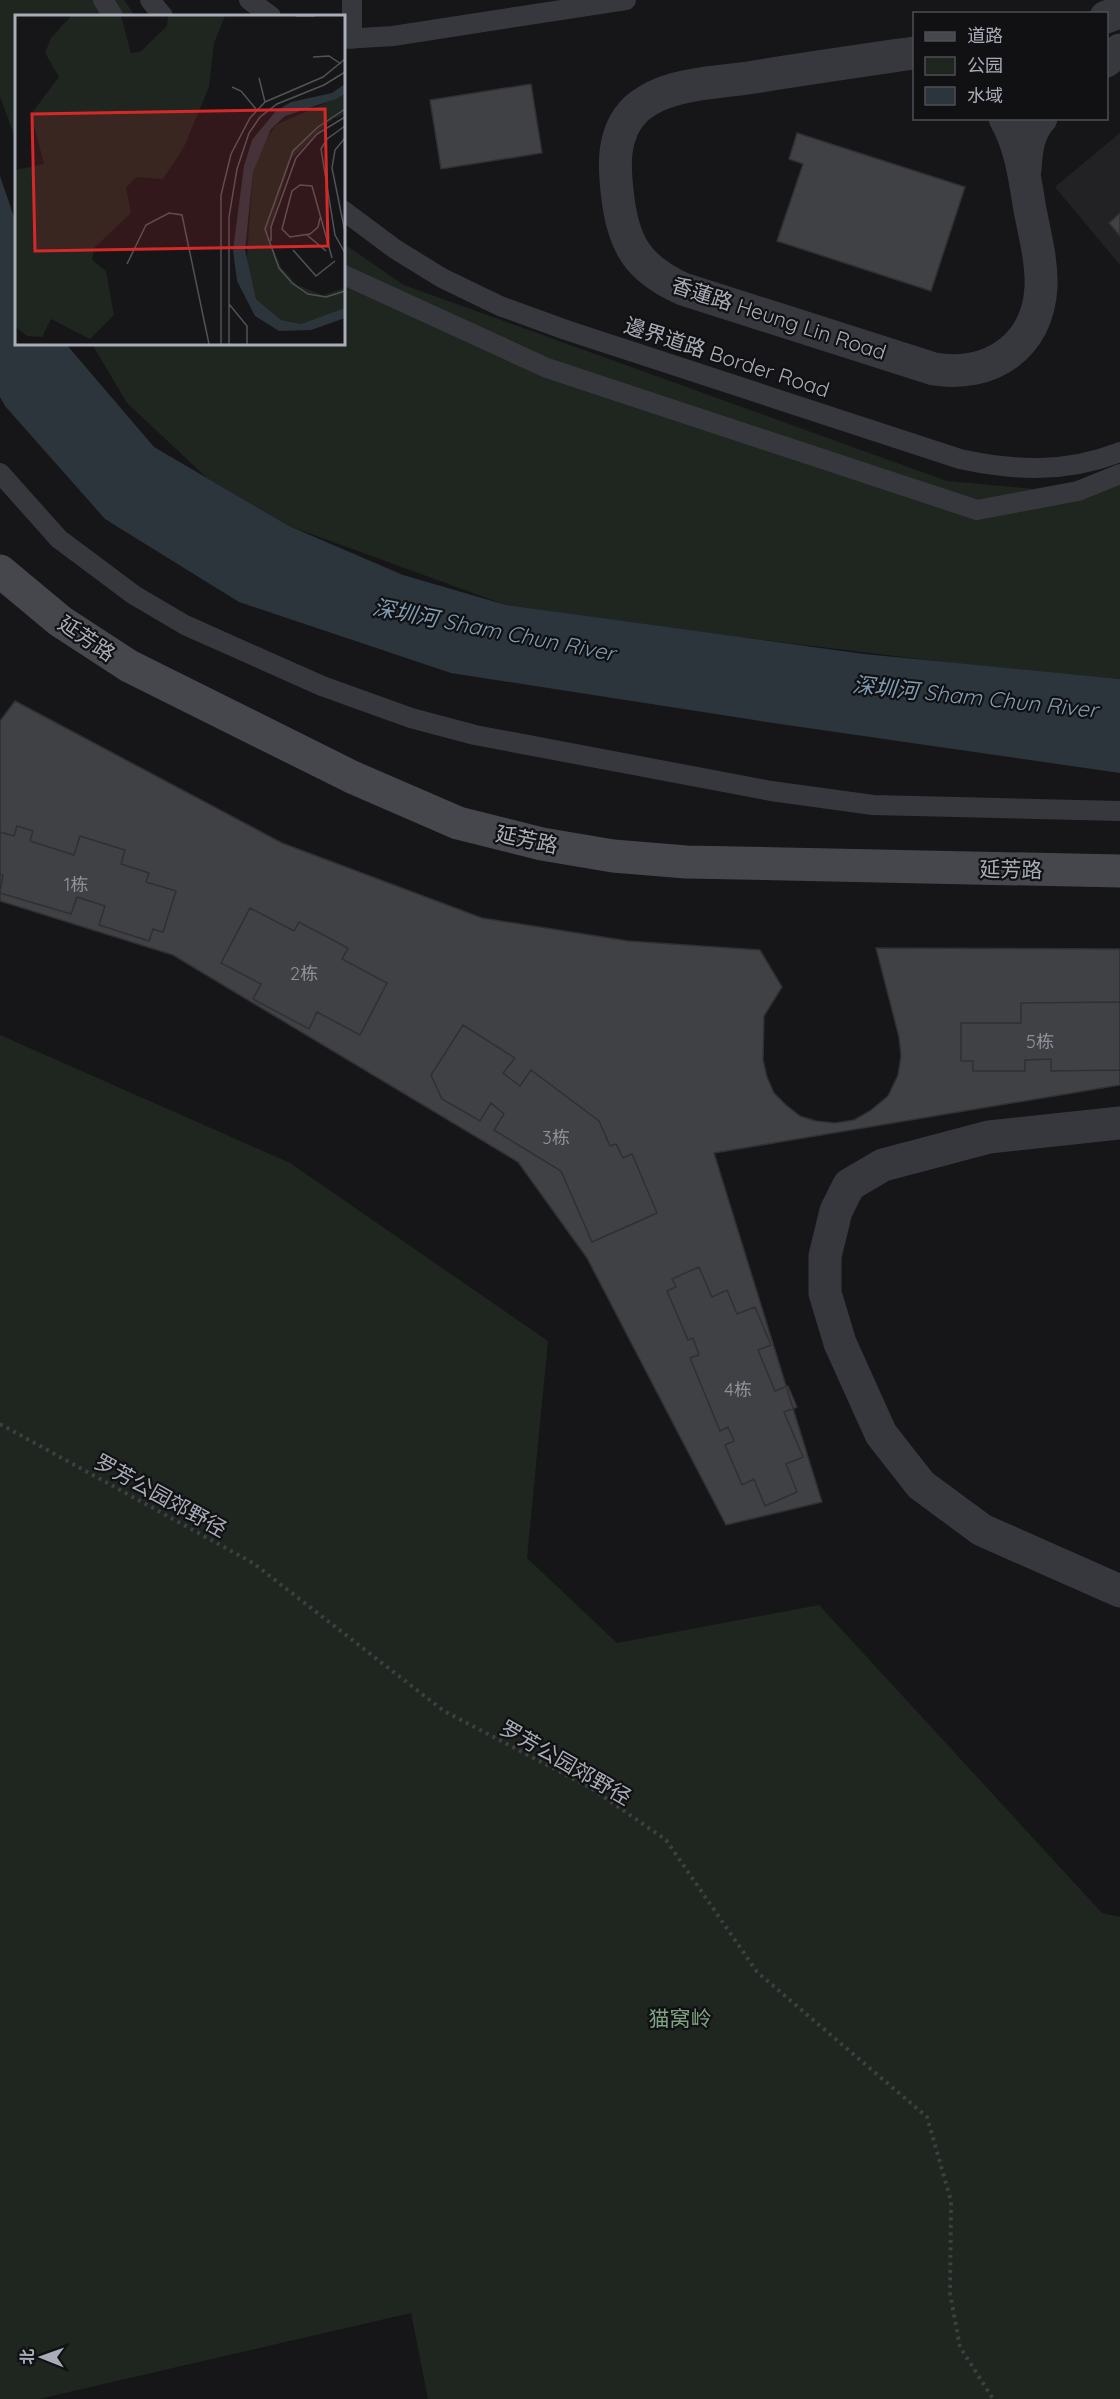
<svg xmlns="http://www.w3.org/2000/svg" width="1120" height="2399" font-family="Quicksand,'Noto Sans SC',sans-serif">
<rect width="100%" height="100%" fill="#161618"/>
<!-- built -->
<path fill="#222225" d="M1120 133V265L1055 187Z"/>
<!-- green -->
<path fill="#1e261f" d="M0 0H124L135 16H16V141L0 96Z
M344 244 404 285 947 481 1035 489 1120 475V679L952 663 706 633 506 605 289 526 207 478 127 403 92 344H344Z
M0 1035 290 1163 548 1341 527 1558 617 1643 819 1605 1102 1913 1120 1917V2399H428L411 2313 39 2399H0Z"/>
<!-- water -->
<path fill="#2c353c" d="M0 176 16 223V344H66L154 447 289 526 403 575 506 605 864 654 1120 679V773L773 723 451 673 239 602 105 519 5 406 0 397Z"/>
<!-- building -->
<path fill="#404145" stroke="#303034" stroke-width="1.5" d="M531 84 542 153 441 169 430 100Z
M797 133 965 187 931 291 777 241 803 164 789 159Z
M1120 213V236L1109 223Z
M15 701 282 843 482 918 628 941 760 950 782 987 764 1016 763 1060 767 1077 774 1093 786 1105 800 1116 816 1121 835 1123 854 1120 870 1111 888 1096 898 1075 901 1056 899 1037 876 948 1120 949V1085L714 1153 822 1502 726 1525 587 1258 518 1162 173 955 0 901V721Z
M17 826 33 831 30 841 74 855 80 836 125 850 121 864 149 873 146 882 176 891 163 932 153 929 149 941 99 925 105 906 77 897 71 914 0 893 3 875 0 874V832L14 836Z
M250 908 294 931 299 922 348 948 342 959 387 983 360 1035 317 1012 309 1029 253 999 261 984 221 963Z
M1120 1002V1070L1051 1071V1059L1025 1060V1071H973V1061H961V1023H1021V1003Z
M463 1025 515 1058 503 1073 520 1086 531 1070 599 1121 610 1146 616 1144 623 1158 632 1154 657 1213 592 1242 561 1171 494 1130 504 1114 491 1103 480 1121 442 1099 431 1075Z
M699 1267 712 1297 727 1290 737 1314 755 1307 771 1345 758 1350 775 1391 788 1386 797 1407 784 1412 803 1457 786 1464 797 1492 765 1506 754 1479 742 1485 725 1445 734 1441 728 1427 720 1431 690 1358 699 1355 693 1338 688 1340 667 1291 676 1287 672 1279Z"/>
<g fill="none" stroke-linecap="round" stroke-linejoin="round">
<!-- path -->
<path stroke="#3d3f44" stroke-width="4" stroke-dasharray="3 4.5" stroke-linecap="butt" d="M0 1424 253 1563 444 1711 591 1788 666 1840 757 1972 927 2117 951 2201 950 2293 960 2347 993 2399"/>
<!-- service -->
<path stroke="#37383d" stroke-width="20" d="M103 0 113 16
M150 0 163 16
M249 0 271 16
M352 0V39
M344 39 393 36 626 0
M344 211 395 249 442 278 500 306 566 330 960 459C1014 471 1067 473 1120 452
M344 275 547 368 977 510 1078 491 1120 474
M0 473 59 539 134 595 185 625 322 686 411 718 475 735 771 791 873 805 1120 811"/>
<!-- minor -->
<path stroke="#37383d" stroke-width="33" d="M1106 17 1120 12
M914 53C859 61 803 69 748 78 720 82 690 83 663 93 653 97 644 102 636 109 611 133 614 168 618 199 624 246 639 269 683 289L934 369C990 378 1038 347 1041 287 1042 262 1035 235 1030 210 1025 179 1021 146 1005 118
M1106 61 1120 50
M1025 170C1026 151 1028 132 1041 118
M1120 1123 989 1137 883 1165 849 1185 836 1211 825 1256V1293L840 1343 881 1434 921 1485 982 1530 1120 1591"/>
<!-- secondary -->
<path stroke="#45474d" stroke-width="33" d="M0 571 60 621 129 666 352 777 458 823 542 844 613 856 686 862 1120 871"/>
</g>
<g text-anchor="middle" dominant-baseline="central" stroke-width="4.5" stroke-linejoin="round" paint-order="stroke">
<!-- number labels -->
<g font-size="18" fill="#8e929b">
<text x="76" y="884">1栋</text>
<text x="304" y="973">2栋</text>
<text x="1040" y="1041">5栋</text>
<text x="556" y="1137">3栋</text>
<text x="738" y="1389">4栋</text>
</g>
<!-- street labels -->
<g font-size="21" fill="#a8adb8" stroke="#111113">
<text transform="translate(779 318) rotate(18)">香蓮路 Heung Lin Road</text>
<text transform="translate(727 357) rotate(18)">邊界道路 Border Road</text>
<text transform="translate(87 638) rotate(34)">延芳路</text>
<text transform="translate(527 839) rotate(12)">延芳路</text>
<text transform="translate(1011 869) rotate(1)">延芳路</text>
<text transform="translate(161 1495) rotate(29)">罗芳公园郊野径</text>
<text transform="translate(566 1762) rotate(30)">罗芳公园郊野径</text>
</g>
<!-- park labels -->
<g font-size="21" fill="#7fa381" stroke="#111113">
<text x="680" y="2018">猫窝岭</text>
</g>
<!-- water labels -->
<g font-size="22" font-style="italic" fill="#7f9bb3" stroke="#111113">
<text transform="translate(494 630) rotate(11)">深圳河 Sham Chun River</text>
<text transform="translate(975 697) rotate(6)">深圳河 Sham Chun River</text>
</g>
</g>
<!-- overview -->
<g transform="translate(15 15)">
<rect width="330" height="330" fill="#161618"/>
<path d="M56 1H106L116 38 125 37 152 11 153 1H210L199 28 194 72 169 132 148 164 121 162 111 173 116 198 79 233 77 245 91 256 99 300 75 324 36 304 27 322 12 321 0 311V155L29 149 16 99 44 62 30 38 36 23ZM330 79V99L318 104 276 144 253 221 266 252 282 270 308 280 330 273V294L286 309 266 305 241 284 231 255 238 157 247 131 261 110Z" fill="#1e261f"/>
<path d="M330 69V79L321 84 270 101 256 114 238 157 230 235 241 284 266 305 286 309 330 293V303L296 315 264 316 240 301 222 266 218 235 229 151 237 125 261 96 276 87 317 78Z" fill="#2c353c"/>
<path fill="none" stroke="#505258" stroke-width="1.5" d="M281 1H300M298 42 314 41 326 49M244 63 250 87M217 72 226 76 241 94M330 94 303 112 278 136 250 214 264 253 277 268 293 279 311 282 330 276M330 111 312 124 306 134 320 220 330 238M330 123 320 135 317 153 330 217M305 203 303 212 295 219 275 222 267 214 277 176 285 170 297 171 317 243M292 220 311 236M256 226V212L281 143 302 119 330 102M278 235 301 261 320 246M112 249 131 210 154 198 167 200 194 329M214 289 232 311V329M206 329V180L216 139 235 103 250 87 308 62 330 44M214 329V202L222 154 234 118 245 102 262 89 309 70 330 57"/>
<path fill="#d62828" fill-opacity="0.15" stroke="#d62828" stroke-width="3" d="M310 94 313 231 20 236 17 99Z"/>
<rect width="330" height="330" fill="none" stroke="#a8adb8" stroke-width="3"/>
</g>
<!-- legend -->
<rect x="913" y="12" width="195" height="108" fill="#111113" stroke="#4d4f55" stroke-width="1.5"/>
<rect x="925" y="32" width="30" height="9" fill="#45474d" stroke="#4d4f55" stroke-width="1.5"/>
<text x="967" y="42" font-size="18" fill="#a8adb8">道路</text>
<rect x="925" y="57" width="30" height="18" fill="#1e261f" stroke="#4d4f55" stroke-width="1.5"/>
<text x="967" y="72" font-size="18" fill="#a8adb8">公园</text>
<rect x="925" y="87" width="30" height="18" fill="#2c353c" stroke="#4d4f55" stroke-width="1.5"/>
<text x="967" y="102" font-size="18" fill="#a8adb8">水域</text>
<!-- north arrow -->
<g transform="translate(42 2357) rotate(271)" stroke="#111113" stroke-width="4.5" paint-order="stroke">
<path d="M0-4.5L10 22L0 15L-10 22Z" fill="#a8adb8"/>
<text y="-9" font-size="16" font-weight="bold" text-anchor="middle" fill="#a8adb8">北</text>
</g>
</svg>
